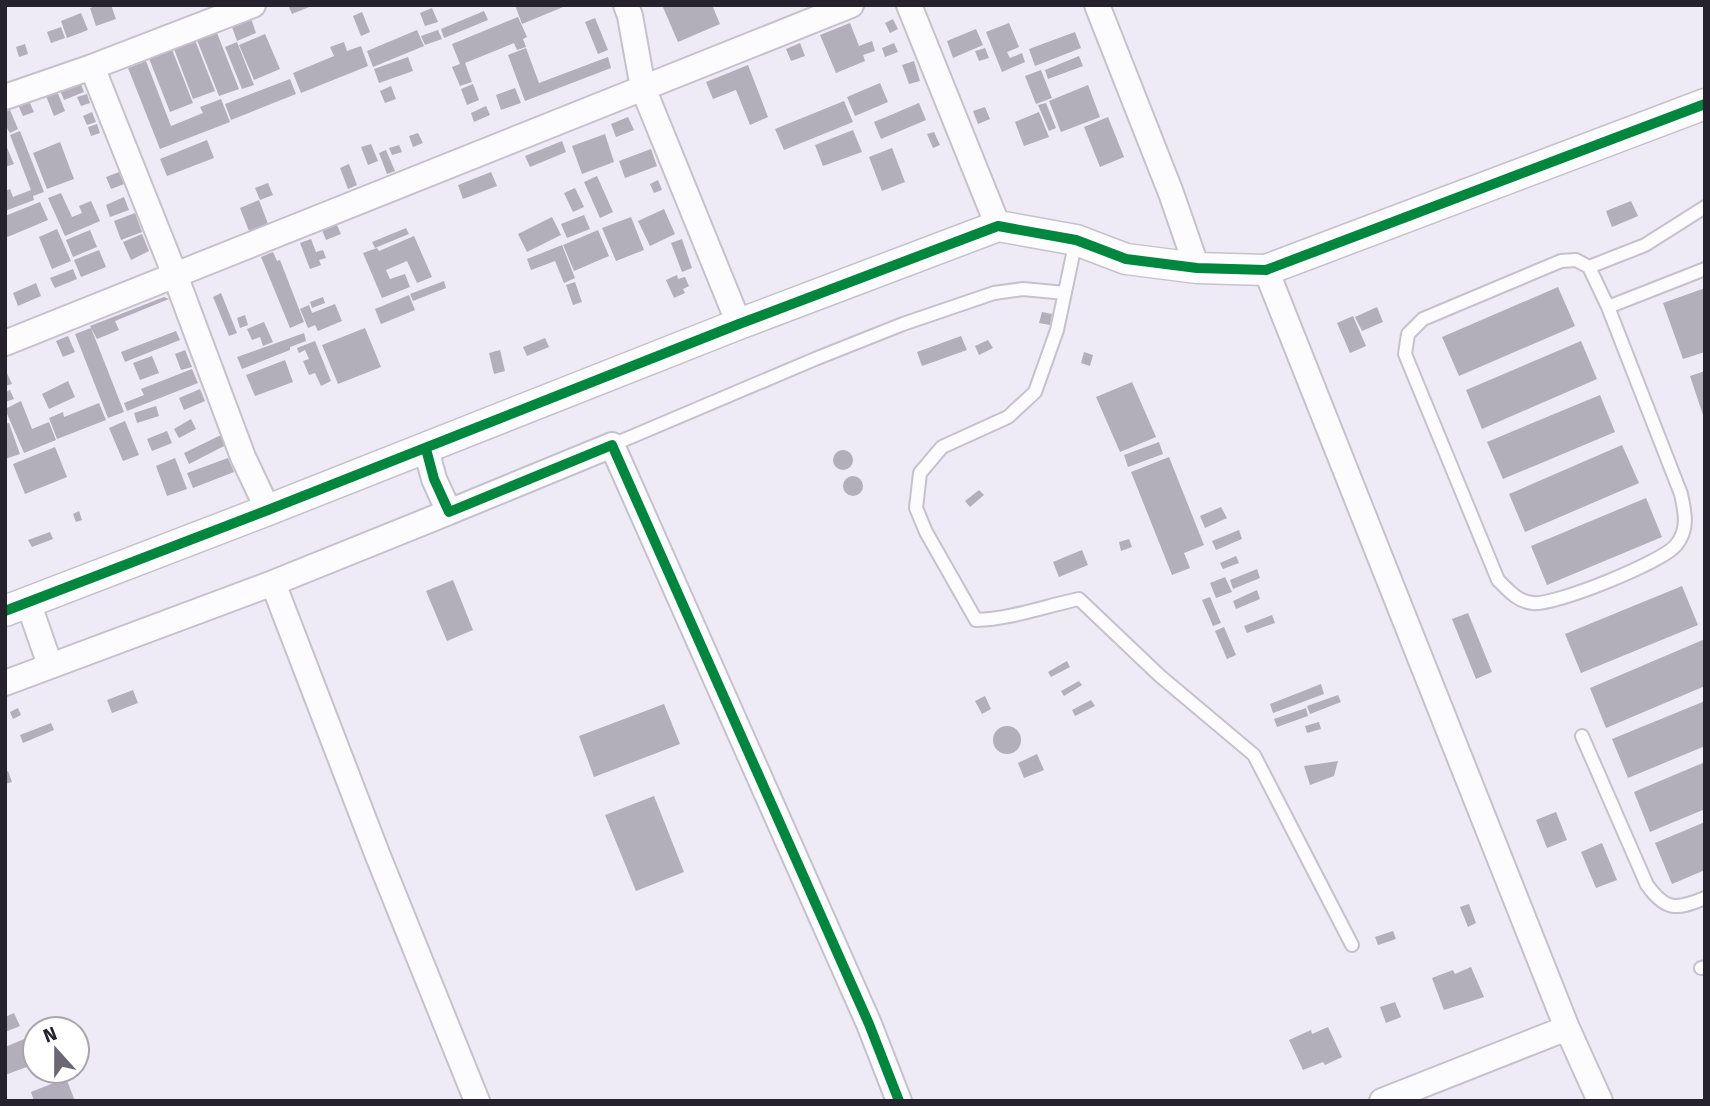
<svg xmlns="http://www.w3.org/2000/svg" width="1710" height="1106" font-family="'Fira Sans',sans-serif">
<rect width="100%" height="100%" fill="#eeeaf6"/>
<!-- building -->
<path fill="#b2aeba" d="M99 5H111L116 19 96 26 90 8Z
M288 5H314L292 14Z
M515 5H568L522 24Z
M662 5H712L720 24 678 42Z
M432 8 438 22 425 26 420 13Z
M484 11 488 20 444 38 441 29Z
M362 12 370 32 361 36 353 16Z
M81 13 88 30 67 38 61 21Z
M250 16 256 33 237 41 231 24Z
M518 17 527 37 523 39 526 47 517 50 514 43 465 63 472 82 460 86 452 67 460 64 452 44Z
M595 18 608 50 598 54 585 22Z
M893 19 898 29 890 33 885 23Z
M850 23 859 46 872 41 875 51 863 55 865 61 836 73 820 35Z
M1009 23 1019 47 1007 52 1010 58 1022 53 1025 62 1002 72 986 32Z
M61 27 65 38 51 43 47 32Z
M976 29 983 45 953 58 947 41Z
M417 30 424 46 373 67 367 51Z
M438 30 442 39 425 45 421 36Z
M1075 32 1081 48 1035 66 1029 49Z
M217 33 239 89 219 96 197 40Z
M265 34 280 69 254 80 239 45Z
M195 40 215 91 193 99 174 49Z
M237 42 254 85 242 89 225 47Z
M344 42 347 51 361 46 368 66 301 93 293 73 334 56 330 47Z
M800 43 805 56 791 61 786 49Z
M894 43 898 52 885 57 882 48Z
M25 44 28 54 19 57 16 47Z
M171 47 193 103 170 112 148 56Z
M526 48 539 83 608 57 611 68 525 101 508 55Z
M985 48 989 58 979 61 975 51Z
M1079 56 1083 66 1048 79 1045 70Z
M408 57 413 71 379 83 374 69Z
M146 61 171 126 203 113 200 107 221 99 230 122 160 149 128 68Z
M914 61 920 81 909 84 902 65Z
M748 65 768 117 750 125 736 90 713 99 706 82Z
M1041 70 1052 98 1036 104 1025 76Z
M290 79 296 94 231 120 225 104Z
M80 82 84 92 64 100 60 90Z
M880 83 888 102 855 116 847 97Z
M473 84 479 100 467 105 461 89Z
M1088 85 1100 117 1061 132 1049 101Z
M391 86 396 99 385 103 380 91Z
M515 88 521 103 501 110 496 95Z
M57 91 65 111 54 116 46 96Z
M87 94 90 103 81 106 77 97Z
M29 101 34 112 23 116 18 105Z
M844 101 853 122 784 150 775 129Z
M919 103 926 120 881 139 874 122Z
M1046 103 1056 128 1049 131 1038 105Z
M486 106 490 115 474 122 471 113Z
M985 107 990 119 978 124 973 111Z
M10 110 18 129 10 133 5 125V112Z
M92 112 96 122 87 125 83 116Z
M1039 112 1049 137 1024 146 1015 122Z
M628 117 634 130 616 137 611 124Z
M1108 117 1124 157 1100 167 1084 127Z
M97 124 100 133 91 136 88 127Z
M853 130 862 152 823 166 815 145Z
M20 131 44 192 33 196 34 200 5 211V191L10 189 13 197 31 190 10 135Z
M934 132 940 145 933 148 927 134Z
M418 133 423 143 413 147 409 136Z
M605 134 614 162 582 174 572 146Z
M207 140 214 158 167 176 160 159Z
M562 141 566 152 530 167 525 156Z
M60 142 74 179 47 189 33 153Z
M5 143 14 164 5 167Z
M371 144 378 161 368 165 361 147Z
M399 145 402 152 392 155 389 148Z
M892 148 905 182 882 191 869 157Z
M651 149 657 166 625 178 619 161Z
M386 150 395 171 387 174 379 153Z
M349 164 357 185 348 189 340 168Z
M119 172 124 184 111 189 106 177Z
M491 172 497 186 463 199 458 185Z
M597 176 613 212 600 218 584 182Z
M658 180 662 190 654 193 650 184Z
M268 183 273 195 260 200 255 188Z
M575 188 584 207 573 212 564 193Z
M61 193 72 217 82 213 79 206 91 201 100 221 65 236 48 198Z
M124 197 129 210 110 217 106 205Z
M259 200 268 224 249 231 240 208Z
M1631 201 1638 216 1612 227 1606 211Z
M40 202 48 220 5 238V216Z
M664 209 675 234 650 246 638 221Z
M135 213 142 232 121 240 114 221Z
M584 215 590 229 567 238 561 224Z
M552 217 561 235 527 252 518 234Z
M631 217 644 250 616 261 602 228Z
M337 225 341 234 326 240 322 230Z
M406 228 409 234 375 248 372 242Z
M57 229 71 261 52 269 39 237Z
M90 230 97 247 73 257 66 240Z
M598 230 609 256 574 271 563 245Z
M142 234 149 251 131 260 123 242Z
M414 236 432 277 417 283 407 261 386 270 390 279 405 274 410 287 382 298 363 253 377 248 379 251Z
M311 239 316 252 323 250 326 258 319 260 321 265 310 269 300 243Z
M682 239 692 268 682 272 671 243Z
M562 245 575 278 564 283 555 261 531 270 527 259Z
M99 250 106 267 81 277 74 260Z
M273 252 277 261 280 260 304 322 290 328 261 257Z
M73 269 77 279 55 288 50 278Z
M677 275 678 279 685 277 689 286 683 289 685 293 674 298 666 280Z
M444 281 446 288 413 301 410 294Z
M575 282 582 302 573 305 566 285Z
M36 283 41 296 18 306 13 293Z
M1558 287 1575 326 1459 376 1442 337Z
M1705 288V352L1683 359 1663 303Z
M221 293 237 333 229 336 213 297Z
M409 295 415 310 381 324 375 309Z
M164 297 169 299 115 321 119 330 97 339 90 326Z
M323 297 325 303 312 308 310 302Z
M335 304 342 321 318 331 315 325 308 328 300 309 309 305 312 313Z
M1377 307 1383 322 1362 331 1355 317Z
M1042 312 1052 314 1050 325 1039 323Z
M245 315 248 325 240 328 237 318Z
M1353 316 1366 346 1350 353 1337 323Z
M264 322 273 342 263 346 260 337 252 340 247 329Z
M91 328 124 412 108 418 75 334Z
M365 328 381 367 338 384 322 345Z
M176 331 180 340 125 362 121 352Z
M304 333 306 341 290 347V350L242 369 237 357Z
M68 336 75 352 63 357 56 341Z
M961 336 967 350 922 366 917 352Z
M545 338 549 347 527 356 523 347Z
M988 340 993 348 979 355 975 346Z
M315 341 331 381 321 386 315 373 309 375 303 361 309 359 305 350 299 353 297 348Z
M1581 341 1597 379 1482 429 1466 390Z
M185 350 192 367 181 370 175 354Z
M500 350 505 371 494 374 489 353Z
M1084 352 1093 355 1090 366 1081 363Z
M152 356 159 373 140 380 133 363Z
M285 360 293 382 255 396 246 375Z
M5 369 12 384 5 386Z
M192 369 198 383 127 411 124 403 144 395 141 389Z
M1705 371V418H1704L1690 376Z
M68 381 75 397 49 409 42 394Z
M1132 382 1156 437 1120 452 1096 397Z
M200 389 205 401 184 410 179 398Z
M10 390 14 399 5 402V392Z
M1600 395 1615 432 1503 479 1487 442Z
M21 401 32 429 49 422 56 440 24 453 5 409Z
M99 403 106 420 57 439 49 418 63 412 64 417Z
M156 406 159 416 137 423 134 413Z
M191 419 196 429 179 438 174 429Z
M125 421 139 455 123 461 109 428Z
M9 423 20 454 5 459V424Z
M167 431 172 443 152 451 147 439Z
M221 435 226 445 189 464 184 453Z
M1159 442 1163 454 1128 467 1124 455Z
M1622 445 1639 483 1525 532 1509 494Z
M55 447 67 477 25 494 13 464Z
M833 460a10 10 0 1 1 20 0a10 10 0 1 1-20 0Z
M1169 457 1204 545 1184 553 1190 568 1172 575 1131 472Z
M175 458 187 489 167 496 156 466Z
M228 458 234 472 193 488 187 473Z
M843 486a10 10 0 1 1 20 0a10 10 0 1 1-20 0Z
M979 490 984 495 970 507 965 501Z
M1646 498 1662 537 1547 585 1531 546Z
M1221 507 1227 518 1205 528 1200 516Z
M79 511 82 520 76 522 73 514Z
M1239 530 1242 539 1216 550 1212 541Z
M50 532 53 539 32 547 28 540Z
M1129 539 1132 547 1121 551 1119 542Z
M1082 550 1088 565 1059 577 1053 562Z
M1236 556 1239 563 1223 569 1220 563Z
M1257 569 1260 578 1233 589 1230 580Z
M1225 577 1232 592 1216 598 1210 583Z
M453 580 473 630 447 641 426 591Z
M1682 586 1698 625 1581 673 1565 634Z
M1257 590 1260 599 1236 609 1233 601Z
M1210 597 1221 623 1213 626 1202 600Z
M1468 613 1492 672 1476 679 1452 619Z
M1272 615 1275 623 1247 633 1244 626Z
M1224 627 1236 655 1227 659 1215 631Z
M1705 639V686L1606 728 1590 688Z
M1067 661 1070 667 1051 677 1048 672Z
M1079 681 1082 685 1064 696 1061 691Z
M1321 684 1324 694 1273 713 1270 704Z
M133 690 138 703 112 713 107 700Z
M1338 695 1341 702 1310 714 1307 706Z
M985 696 991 709 982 714 975 701Z
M1091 700 1095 706 1075 716 1072 710Z
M1705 701V746L1628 778 1612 739Z
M664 704 680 744 594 777 579 736Z
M18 708 21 715 13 719 10 712Z
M1306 708 1308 716 1277 727 1274 719Z
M1319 722 1321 729 1307 733 1305 726Z
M51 723 54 730 23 743 20 735Z
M993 740a14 14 0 1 1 28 0a14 14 0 1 1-28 0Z
M1037 754 1044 770 1024 778 1018 763Z
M1338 761 1334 776 1310 785 1304 766Z
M1705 762V809L1650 832 1634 792Z
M8 771 12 782 5 784V772Z
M654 796 684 872 636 891 605 815Z
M1556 812 1567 840 1547 848 1536 820Z
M1705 822V870L1672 884 1655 843Z
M1602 843 1617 880 1596 888 1581 852Z
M1469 904 1476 923 1468 927 1460 907Z
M1393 931 1396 939 1378 945 1375 937Z
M1471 967 1484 997 1444 1010 1432 978 1453 970 1455 974Z
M1395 1002 1401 1017 1386 1023 1380 1007Z
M14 1013 20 1026 5 1032V1017Z
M1328 1027 1342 1057 1325 1065 1323 1062 1303 1070 1289 1040 1311 1030 1312 1034Z
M29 1037 35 1051V1064L5 1075V1047Z
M66 1078 75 1101H34L31 1092Z"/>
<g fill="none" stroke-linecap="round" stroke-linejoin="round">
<!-- service casing -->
<g stroke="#c5c1cd" stroke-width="16">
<path id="service" d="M1076 240 1057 330 1035 392 1008 417 942 447 920 473 916 508 926 532 976 620C1011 619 1045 606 1079 599L1160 676 1254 755 1352 945
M1576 260 1589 267 1608 307 1681 494C1685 512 1689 530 1676 545 1663 562 1554 606 1533 603 1518 602 1508 590 1498 580L1405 354 1408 334 1423 319 1561 261Z
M1589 267 1645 245 1705 207
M1608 307 1705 269
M612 445 815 359 903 324 994 293 1023 289 1065 293
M1582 736 1647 885C1666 911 1676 910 1705 898
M1701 968 1705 967"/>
</g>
<!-- minor casing -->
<g stroke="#c5c1cd" stroke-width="28">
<path id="minor" d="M626 5 630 16 643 88 739 324
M909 5 998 226
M1097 5 1171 193 1197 268
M92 67 175 275 243 457 268 510
M5 97 92 67 253 5
M1266 270 1567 1028 1600 1101
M5 343 851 5
M426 449 434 479 449 512 612 445 869 1024 899 1101
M449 512 273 583 378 856 477 1101
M28 602 50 665
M5 683 273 583
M1382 1101 1567 1028"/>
</g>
<!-- tertiary casing -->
<g stroke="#c5c1cd" stroke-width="33">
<path id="tertiary" d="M5 611 268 510 739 324 998 226 1076 240 1126 259 1197 268 1266 270 1705 104"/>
</g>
<!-- service -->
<use href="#service" stroke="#fcfcfe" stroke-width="12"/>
<!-- minor -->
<use href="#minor" stroke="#fcfcfe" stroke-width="24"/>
<!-- tertiary -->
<use href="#tertiary" stroke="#fcfcfe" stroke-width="30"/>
<!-- cycleway casing -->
<g stroke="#fff" stroke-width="15">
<path id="cycleway" d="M426 449 434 479 449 512 612 445 869 1024 899 1101
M5 611 268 510 739 324 998 226 1076 240 1126 259 1197 268 1266 270 1705 104"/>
</g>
<!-- cycleway -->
<use href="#cycleway" stroke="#00873e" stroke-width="10"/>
</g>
<!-- border -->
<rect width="1710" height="1106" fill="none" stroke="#25212d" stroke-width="14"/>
<!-- north arrow -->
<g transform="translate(56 1050) rotate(339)"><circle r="33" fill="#ffffff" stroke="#a8a6ab" stroke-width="2"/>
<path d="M0-5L12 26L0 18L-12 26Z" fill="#6b6773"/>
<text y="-10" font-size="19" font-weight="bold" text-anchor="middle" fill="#25212d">N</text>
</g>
</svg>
